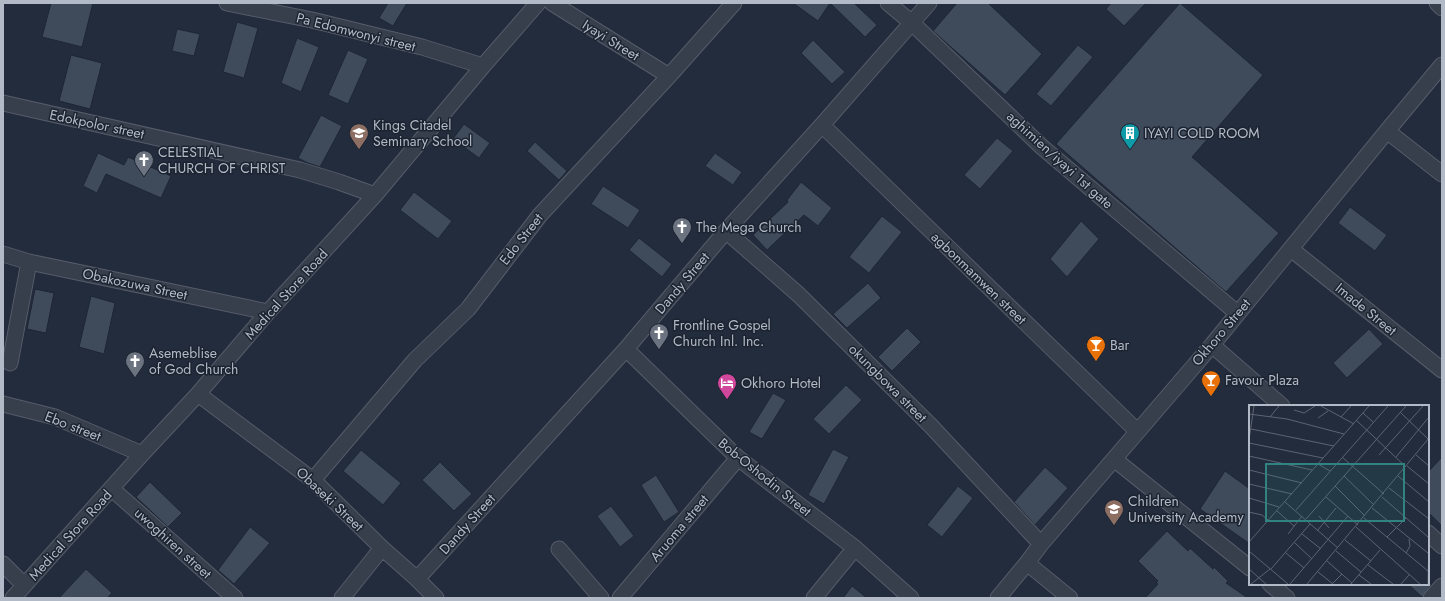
<svg xmlns="http://www.w3.org/2000/svg" width="1445" height="601" font-family="Jost,sans-serif">
<rect width="100%" height="100%" fill="#232c3c"/>
<!-- building -->
<path fill="#3f4a5b" stroke="#1e2633" d="M51 3H93L82 47 42 37Z
M388 3H407L393 26 379 18Z
M793 3H854L877 25 865 37 830 3 818 21Z
M957 3H988L1042 54 1005 95 933 31Z
M1111 3H1146L1124 26 1106 9Z
M1180 3 1263 75 1192 157 1279 233 1226 292 1056 144Z
M237 22 258 28 244 78 223 72Z
M177 29 200 34 194 56 172 51Z
M297 38 319 47 301 92 281 83Z
M813 40 845 72 832 84 801 53Z
M1078 45 1093 57 1051 106 1036 94Z
M348 50 368 59 348 104 328 95Z
M71 55 102 63 90 109 59 101Z
M321 115 342 126 320 167 308 163 298 158Z
M464 124 490 143 479 158 453 139Z
M997 138 1013 151 980 189 964 175Z
M535 142 567 171 559 180 527 151Z
M98 153 124 165 128 157 171 176 161 198 106 174 97 193 83 186Z
M715 153 742 172 733 185 705 166Z
M801 182 832 208 818 226 804 215 767 250 753 235 788 202 787 200Z
M603 186 640 210 628 228 591 204Z
M414 192 452 221 438 239 400 210Z
M1350 207 1387 235 1375 251 1338 223Z
M882 216 902 232 869 273 849 257Z
M1081 221 1099 239 1067 277 1050 259Z
M639 238 672 264 662 277 629 250Z
M868 283 881 298 847 328 833 314Z
M35 289 54 293 46 333 27 329Z
M91 296 115 303 104 354 79 347Z
M907 328 921 342 892 371 878 357Z
M1369 329 1383 344 1347 378 1333 363Z
M846 385 862 400 829 434 813 419Z
M773 393 786 400 762 439 749 432Z
M833 449 849 457 824 504 808 495Z
M361 450 401 483 383 505 343 471Z
M1442 457V526L1428 512V472Z
M440 462 472 494 454 511 422 480Z
M1045 467 1068 488 1035 525 1014 502Z
M1225 471 1250 489V544L1200 509Z
M656 475 679 512 664 522 641 485Z
M150 482 182 513 168 527 136 497Z
M958 486 973 498 942 537 927 525Z
M611 506 634 536 620 547 597 516Z
M250 527 270 543 234 584 218 570Z
M1167 531 1188 551 1190 548 1213 569 1214 567 1228 581 1226 583 1248 598H1145L1158 584 1156 583 1158 581 1138 561Z
M86 569 112 593 107 598H59Z
M1408 584H1432L1422 597Z
M852 586 867 598H843Z"/>
<g fill="none" stroke-linecap="round" stroke-linejoin="round">
<!-- minor casing -->
<g stroke="#555c6a" stroke-width="17">
<path id="minor" d="M227 3 312 20 422 47 483 66
M552 3 669 76
M888 3 912 23 1042 147 1237 313
M1437 3 1442 8
M3 103 300 170 339 182 375 195
M822 125 1137 431
M1387 131 1442 174
M726 231 799 295 931 426 1041 544
M1291 249 1442 370
M3 254 29 262 268 312
M1212 345 1282 406
M626 349 738 458 855 548 911 598
M10 363 29 262
M198 394 313 480 382 548 417 579 436 598
M3 404 55 417 142 454
M1114 459 1250 568
M313 480 415 360 468 309 540 215 669 76 734 3
M112 489 235 598
M1428 533 1442 546
M559 549 601 598
M1027 563 1070 598
M3 564 24 585
M417 579 626 349 726 231 822 125 929 3
M1270 584 1287 598
M13 598 142 454 198 394 268 312 375 195 483 66 538 3
M342 598 382 548
M620 598 738 458
M814 598 855 548
M998 598 1027 563 1041 544 1212 345 1387 131 1442 65
M1431 598 1442 586"/>
</g>
<!-- minor -->
<use href="#minor" stroke="#373e4c" stroke-width="15"/>
</g>
<!-- icons -->
<defs>
<g id="school-pin" transform="scale(1)"><path d="M0 17L-7.5 6A9.5 9.5 0 1 1 7.5 6Z" fill="#8d6e63" stroke="#1c2431"/><path d="M0-5L7-2L0 1L-7-2ZM-4 1L0 2.5L4 1V4Q0 6-4 4Z" fill="#fff"/></g>
<g id="building-pin" transform="scale(1)"><path d="M0 17L-7.5 6A9.5 9.5 0 1 1 7.5 6Z" fill="#0f9aa8" stroke="#1c2431"/><path d="M-4-6H4V6H1V3H-1V6H-4ZM-2.5-4.3h1.7v1.8h-1.7ZM.8-4.3h1.7v1.8H.8ZM-2.5-1h1.7V.8h-1.7ZM.8-1h1.7V.8H.8Z" fill="#fff"/></g>
<g id="church-pin" transform="scale(1)"><path d="M0 17L-7.5 6A9.5 9.5 0 1 1 7.5 6Z" fill="#6b7280" stroke="#1c2431"/><path d="M-1.2-6h2.4v3.5h3.3v2.4h-3.3V6h-2.4V-.1h-3.3v-2.4h3.3Z" fill="#fff"/></g>
<g id="bar-pin" transform="scale(1)"><path d="M0 17L-7.5 6A9.5 9.5 0 1 1 7.5 6Z" fill="#e8710a" stroke="#1c2431"/><path d="M-6-5H6L.8 .8V4.5H3.5V6h-7V4.5H-.8V.8Z" fill="#fff"/></g>
<g id="hotel-pin" transform="scale(1)"><path d="M0 17L-7.5 6A9.5 9.5 0 1 1 7.5 6Z" fill="#d1479c" stroke="#1c2431"/><path d="M-6-4.5h1.5V1H6V5H4.5V3h-9V5H-6ZM-4 0a1.8 1.8 0 1 1 3.6 0ZM.5 0V-2.5h3Q6-2.5 6 0Z" fill="#fff"/></g>
</defs>
<g fill-rule="evenodd">
<use href="#school-pin" x="359" y="133"/>
<use href="#building-pin" x="1130" y="133"/>
<use href="#church-pin" x="144" y="160"/>
<use href="#church-pin" x="682" y="227"/>
<use href="#church-pin" x="659" y="333"/>
<use href="#bar-pin" x="1096" y="345"/>
<use href="#church-pin" x="135" y="361"/>
<use href="#bar-pin" x="1211" y="380"/>
<use href="#hotel-pin" x="727" y="383"/>
<use href="#school-pin" x="1114" y="509"/>
</g>
<g text-anchor="middle" dominant-baseline="central" stroke-width="3" stroke-linejoin="round" paint-order="stroke">
<!-- street labels -->
<g font-size="14" fill="#b2b9c7" stroke="#1c2431">
<text transform="translate(356 32) rotate(14)">Pa Edomwonyi street</text>
<text transform="translate(611 40) rotate(32)">Iyayi Street</text>
<text transform="translate(97 124) rotate(12)">Edokpolor street</text>
<text transform="translate(1060 160) rotate(42)">aghimien/iyayi 1st gate</text>
<text transform="translate(521 239) rotate(-52)">Edo Street</text>
<text transform="translate(979 278) rotate(44)">agbonmamwen street</text>
<text transform="translate(682 283) rotate(-50)">Dandy Street</text>
<text transform="translate(135 284) rotate(12)">Obakozuwa Street</text>
<text transform="translate(286 294) rotate(-48)">Medical Store Road</text>
<text transform="translate(1366 309) rotate(39)">Imade Street</text>
<text transform="translate(1221 332) rotate(-50)">Okhoro Street</text>
<text transform="translate(888 383) rotate(45)">okungbowa street</text>
<text transform="translate(73 426) rotate(21)">Ebo street</text>
<text transform="translate(765 477) rotate(39)">Bob-Oshodin Street</text>
<text transform="translate(330 499) rotate(43)">Obaseki Street</text>
<text transform="translate(467 524) rotate(-48)">Dandy Street</text>
<text transform="translate(679 528) rotate(-50)">Aruoma street</text>
<text transform="translate(70 535) rotate(-48)">Medical Store Road</text>
<text transform="translate(173 543) rotate(42)">uwoghiren street</text>
</g>
<!-- poi labels -->
<g font-size="14" fill="#b2b9c7" stroke="#1c2431" text-anchor="start">
<text x="373" y="125">Kings Citadel<tspan x="373" dy="16">Seminary School</tspan></text>
<text x="1144" y="133">IYAYI COLD ROOM</text>
<text x="158" y="152">CELESTIAL<tspan x="158" dy="16">CHURCH OF CHRIST</tspan></text>
<text x="696" y="227">The Mega Church</text>
<text x="673" y="325">Frontline Gospel<tspan x="673" dy="16">Church Inl. Inc.</tspan></text>
<text x="1110" y="345">Bar</text>
<text x="149" y="353">Asemeblise<tspan x="149" dy="16">of God Church</tspan></text>
<text x="1225" y="380">Favour Plaza</text>
<text x="741" y="383">Okhoro Hotel</text>
<text x="1128" y="501">Children<tspan x="1128" dy="16">University Academy</tspan></text>
</g>
</g>
<!-- overview -->
<g transform="translate(1249 405)">
<rect width="180" height="180" fill="#232c3c"/>
<path fill="none" stroke="#5c6474" stroke-width="1" d="M72 1 105 19M45 5 55 8 66 1M151 7 179 34M114 8 124 17M0 9 38 14 95 29M21 12 30 1M92 12 102 1M69 13 79 6M107 15 157 62M2 24 85 41M0 35 5 1M0 38 74 53M130 50 174 1M167 50 180 61M0 51 63 65M93 52 135 89M147 52 180 12M69 59 81 66M158 61 180 79M0 65 53 78M95 71 125 100M149 71 180 97M0 79 43 89M86 81 116 111M140 83 180 114M77 92 109 120M133 92 179 132M0 93 30 102M36 97 89 143M123 103 179 148M47 105 139 1M28 106 45 121M0 107 13 110 19 115M70 111 80 123M115 113 179 166M57 114 157 1M107 122 171 179M68 126 87 103M39 129 53 111M53 129 72 144M138 132 157 113M96 135 122 156M0 137 120 1M46 138 63 154M0 146 39 179M87 146 112 167M37 148 55 163M157 148 161 141 160 134M78 156 103 178M119 160 144 179M0 164 17 179M22 164 61 119M69 167 84 179M110 170 122 179M2 179 21 164M41 179 99 111M58 179 180 33M83 179 93 169M102 179 131 145M152 179 160 170M179 179 180 130"/>
<path fill="#308380" fill-opacity="0.15" stroke="#308380" stroke-width="2" d="M17 59H155V116H17Z"/>
<rect width="180" height="180" fill="none" stroke="#b2b9c7" stroke-width="2"/>
</g>
<!-- border -->
<rect width="1445" height="601" fill="none" stroke="#b2b9c7" stroke-width="8"/>
</svg>
